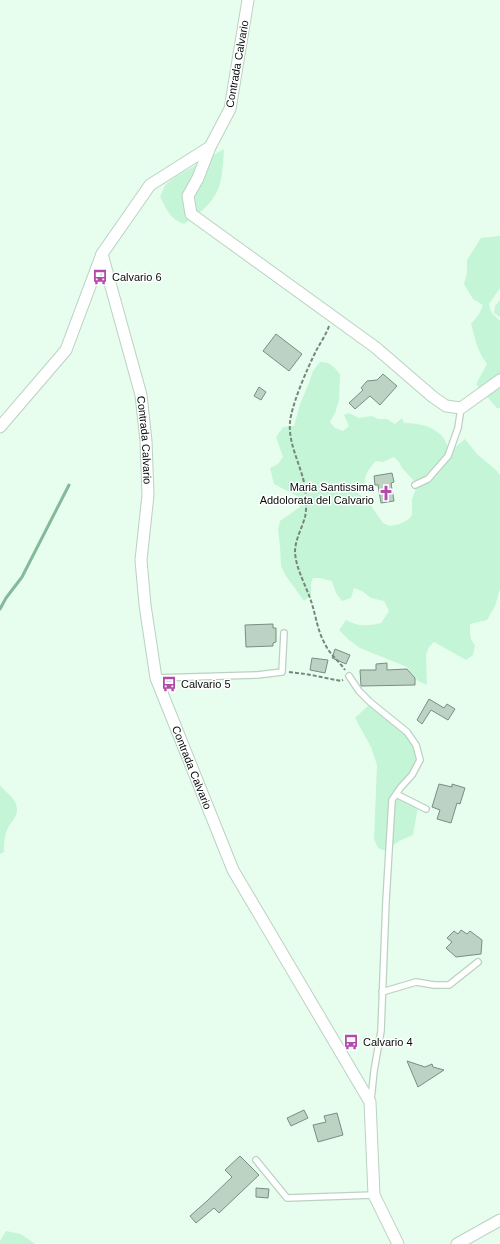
<svg xmlns="http://www.w3.org/2000/svg" width="500" height="1244" font-family="Helvetica,sans-serif">
<rect width="100%" height="100%" fill="#e7feef"/>
<!-- green -->
<path fill="#c4f5d7" d="M224 149C223 161 223 175 219 187 213 204 198 214 184 224 170 219 167 210 160 197L165 185 175 177Z
M500 236V288L489 304 491 312 500 321V408H497L476 384 487 364C476 349 476 340 471 324L479 314 483 305 473 299 464 284 467 273V260L481 238Z
M500 300V317L494 313 495 306Z
M320 362C331 362 333 366 340 374L339 400 335 413 330 422 335 428 343 431 349 426 344 415 349 413 359 418 372 416 378 419H387L395 424 402 418 404 423C411 423 419 424 426 426 438 430 453 442 445 456 444 459 441 461 439 463 430 473 427 477 414 481L402 468 399 462 394 457 383 462 376 461C369 468 363 477 365 486L357 489 359 494 367 500 383 523 390 526 400 524 409 519 412 515V500L416 488 431 480 449 457 453 449 465 439 477 454 497 471 500 475V589L495 606 487 620 470 624C470 633 469 639 475 645L473 655 466 660 434 642 429 647 426 655 427 685 418 681 407 667 360 648 349 640 339 630 346 620C359 627 367 626 381 623L389 611 384 601 371 598 362 591 354 588 351 598 342 601 336 593 332 581 320 578H313L311 583V595L304 601 286 576 281 566 280 546 278 530 280 521 300 507 297 496 274 484 270 468 278 464 283 457 276 437 283 427 294 426 300 404 309 383 313 371Z
M370 704C383 714 420 739 418 757 417 770 403 787 396 798L418 807 413 835 399 841 385 851 378 848 374 839 377 765 371 747 355 718Z
M0 785C5 792 13 796 16 804 20 817 11 820 7 830 4 837 4 845 4 852L0 854Z
M6 1231 21 1234 35 1244H0V1241Z"/>
<g fill="none" stroke-linecap="round" stroke-linejoin="round">
<!-- stream -->
<path stroke="#84b999" stroke-width="3" d="M0 609 6 598 22 577 69 485"/>
</g>
<!-- building -->
<path fill="#bcd3c4" stroke="#798e81" d="M276 334 302 354 289 371 263 351Z
M383 374 397 386 380 405 370 396 355 409 349 403 363 390 361 388 367 381 377 380Z
M259 387 266 392 261 400 254 396Z
M392 473 394 482 391 483 394 501 381 503 378 485H375L374 476Z
M273 624V628H276V642L273 643V646L246 647 245 625Z
M335 649 350 655 346 664 332 658Z
M312 658 328 660 325 673 310 670Z
M387 663V670L407 669 415 678V685L361 686 360 670H376V664Z
M429 699 444 708 447 704 455 709 448 720 431 710 422 724 417 720Z
M439 784 452 787V784L465 788 460 804 457 803 451 823 437 819 440 810 432 807Z
M461 930 467 934 470 931 482 940 481 954 456 957 446 948 452 942 447 938 454 931 458 934Z
M407 1061 425 1067 432 1064 433 1067 444 1070 418 1087Z
M304 1110 308 1118 291 1126 287 1118Z
M337 1113 343 1135 318 1142 313 1125 326 1122 324 1116Z
M240 1156 259 1175 219 1213 214 1208 196 1223 190 1216 207 1201 232 1177 225 1170Z
M256 1188 269 1189 268 1198 256 1197Z"/>
<g fill="none" stroke-linecap="round" stroke-linejoin="round">
<!-- service casing -->
<g stroke="#bbd1c2" stroke-width="8">
<path id="service" d="M415 485 428 479 448 456 458 428 461 408
M349 676 359 691 370 702 407 732 416 745 420 760 412 775 401 787 392 800 386 901 381 1031 374 1071 371 1100
M156 678 257 675 282 672 284 633
M396 794 426 809
M382 992 416 982 434 985H449L478 962
M256 1160 287 1198 374 1195"/>
</g>
<!-- minor casing -->
<g stroke="#bbd1c2" stroke-width="13">
<g id="minor">
<path id="s1" d="M248 0 230 109 210 147 150 185 102 254 141 395 146 441 148 495 141 560 145 605 156 678 233 870 370 1102 374 1195 398 1244"/>
<path d="M210 147 198 178 188 196 191 214 375 347 433 397 446 406 461 408 500 380"/>
<path d="M0 427 66 350 102 254"/>
<path d="M457 1244 500 1220"/>
</g>
</g>
<!-- path -->
<path stroke="#77867c" stroke-width="2" stroke-dasharray="4 2" stroke-linecap="butt" d="M329 326C326 335 320 343 316 351 308 367 292 403 290 422 288 444 301 465 305 487 306 496 307 508 305 517 302 528 295 540 295 552 296 570 307 587 312 604 316 617 318 632 325 644 330 655 339 661 345 670
M289 672 306 674 341 681 343 680"/>
<!-- service -->
<use href="#service" stroke="#fff" stroke-width="5.5"/>
<!-- minor -->
<use href="#minor" stroke="#fff" stroke-width="11"/>
</g>
<!-- icons -->
<defs>
<g id="bus-bare" transform="scale(1.2)"><path d="M-5-6H5V4H4V6H2V4H-2V6H-4V4H-5ZM-3.5-4V0h7V-4ZM-3.5 1.2v1.5H-2V1.2ZM2 1.2v1.5H3.5V1.2Z" fill="#b44aac" stroke="#fff" stroke-width="2.5" paint-order="stroke"/></g>
<g id="church-bare" transform="scale(1.2)"><path d="M-1.2-6h2.4v3.5h3.3v2.4h-3.3V6h-2.4V-.1h-3.3v-2.4h3.3Z" fill="#b44aac" stroke="#fff" stroke-width="2.5" paint-order="stroke"/></g>
</defs>
<g fill-rule="evenodd">
<use href="#bus-bare" x="100" y="277"/>
<use href="#church-bare" x="386" y="493"/>
<use href="#bus-bare" x="169" y="684"/>
<use href="#bus-bare" x="351" y="1042"/>
</g>
<g text-anchor="middle" dominant-baseline="central" stroke-width="3" stroke-linejoin="round" paint-order="stroke">
<!-- street labels -->
<g font-size="11" fill="#060d09" stroke="#fff">
<text transform="translate(237 64) rotate(-80)">Contrada Calvario</text>
<text stroke="none"><textPath href="#s1" startOffset="500">Contrada Calvario</textPath></text>
<text stroke="none"><textPath href="#s1" startOffset="836">Contrada Calvario</textPath></text>
</g>
<!-- poi labels -->
<g font-size="11" fill="#060d09" stroke="#fff" text-anchor="start">
<text x="112" y="277">Calvario 6</text>
<text x="374" y="487" text-anchor="end">Maria Santissima<tspan x="374" dy="13">Addolorata del Calvario</tspan></text>
<text x="181" y="684">Calvario 5</text>
<text x="363" y="1042">Calvario 4</text>
</g>
</g>
</svg>
